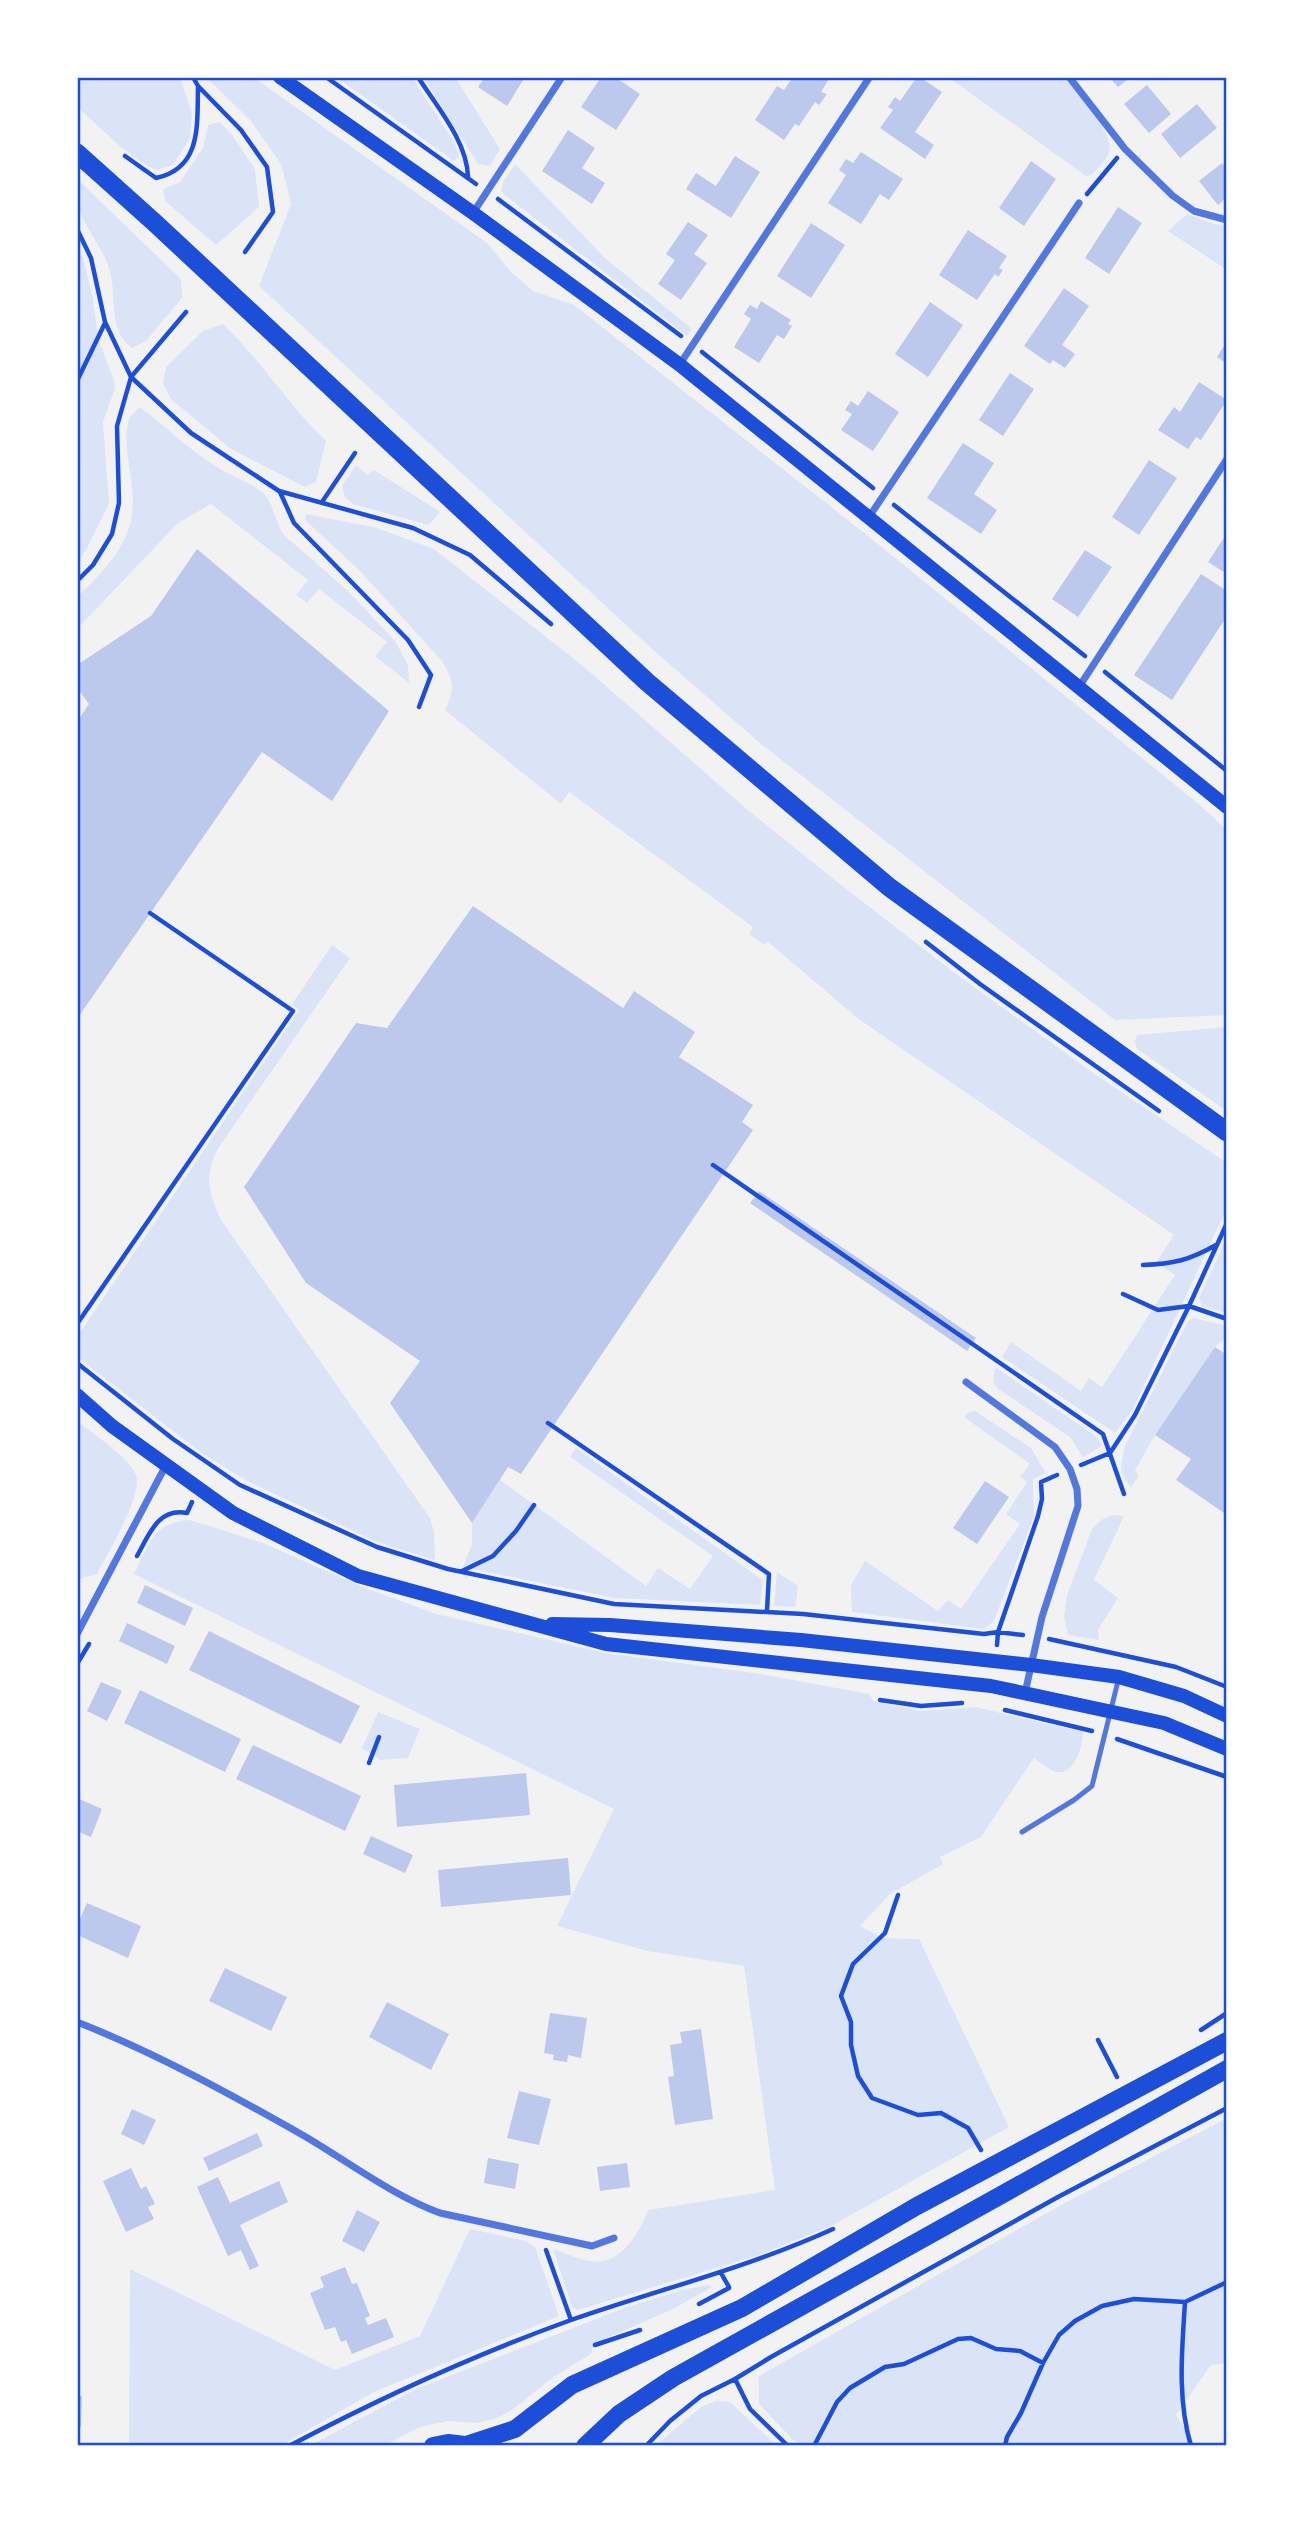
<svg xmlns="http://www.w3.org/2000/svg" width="1304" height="2523" font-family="Inter,sans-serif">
<rect width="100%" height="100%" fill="#f2f2f2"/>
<!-- green -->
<path fill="#dbe4f7" d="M77 77H180L192 113 190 138 173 165 156 170 141 162 121 147 77 107Z
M206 77H253L487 243 511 272 533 291 574 305 868 536 1195 801 1227 830V1015L1115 1020 761 744 651 648 259 286 291 204 281 164 250 120Z
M336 77H412L454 142 459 156 454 161Z
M423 77H455L500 149 490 166 478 164Z
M948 77H1063C1075 91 1116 134 1109 153 1106 161 1097 169 1092 175L1086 176Z
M220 122 232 135 255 169 259 207 216 245 165 201 163 189 180 182 203 148 208 125Z
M515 164 605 258 692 329 687 336 501 192 503 182Z
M77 179 181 279 182 298 146 341 132 348C109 332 116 301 111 276 106 250 86 231 78 207 75 199 77 187 77 179Z
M1187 214 1214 224 1227 226V270L1168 231Z
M77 245 83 257 93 299 98 339 114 380 115 388 103 422 109 504 86 550 77 562Z
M223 324C261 360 288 405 326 441L316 482 305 487 231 449 171 399 163 383 166 367 203 331Z
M140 407C165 426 187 448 214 465 228 475 248 481 262 492 274 502 275 523 284 535L347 590 395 641 408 665 409 683 375 656 387 642 319 589 307 603 296 595 308 580 211 504 177 524 77 629V597C95 580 118 557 127 533 143 495 119 452 129 419 131 415 136 411 140 407Z
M356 465 367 475 374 470 440 512 429 525 353 504 345 497 342 486Z
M306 514 377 528 434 549 583 666 749 811 836 881 956 974 1099 1077 1227 1163V1208L1132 1411 1115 1433 1002 1357 1011 1342 1081 1391 1089 1378 1102 1387 1175 1275 1156 1263 1174 1235 860 1020 768 942 764 945 749 934 753 927 569 792 561 804 445 710C455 689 454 681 442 661L359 570 305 520Z
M332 945 350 958 217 1150C204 1179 209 1192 221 1220L430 1518 434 1532 435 1560 377 1542 249 1482 203 1454 77 1357V1337L299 1010 292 1004Z
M1227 1027V1111L1137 1049 1135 1042 1137 1035Z
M1227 1237V1313L1202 1306 1199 1298Z
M1193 1318 1227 1326V1336L1215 1347 1155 1435 1135 1470 1139 1476 1131 1487C1117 1470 1121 1466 1125 1446L1188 1321Z
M995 1367 1097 1437 1102 1446 1083 1457 1070 1437 998 1389 993 1382Z
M975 1411 1031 1448 1046 1473 1033 1479 1034 1516 994 1621 984 1629 852 1612 851 1585 865 1561 938 1611 948 1600 961 1609 1020 1524 1006 1514 1027 1482 1020 1477 1030 1464 964 1417 969 1412Z
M77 1421C93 1434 129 1457 136 1475 143 1496 107 1554 97 1574L80 1579 77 1577Z
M576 1448 763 1580 760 1605 614 1598 463 1567 472 1544V1523L500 1480 646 1586 658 1568 690 1589 713 1556 570 1457Z
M1112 1515 1124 1516 1094 1580 1118 1598 1098 1630 1099 1640 1068 1635 1064 1618 1067 1595 1092 1529 1101 1520Z
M190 1520 263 1543 363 1587 436 1614 605 1653 761 1674 869 1694 873 1701 921 1711 975 1707 1083 1732C1083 1746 1074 1779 1053 1771 1047 1768 1040 1762 1034 1758L981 1837 940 1857 943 1864 890 1894 860 1926 883 1938 919 1939 1009 2127 831 2226 759 2255 578 2310 572 2307 553 2249C565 2253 578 2259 590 2261 619 2267 640 2233 648 2210L775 2190 744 1966 648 1951 557 1926 614 1809 134 1574C149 1545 153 1522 190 1520Z
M777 1572 798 1586 795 1607 774 1606Z
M378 1712 420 1729 408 1758 380 1760 362 1748Z
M1227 2118V2363L1211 2365 1176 2415 1197 2446H803L793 2440 759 2404V2376L1063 2204Z
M470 2229 526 2241 535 2247 559 2316 374 2392 280 2446H129L130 2269 335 2370 420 2336Z
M708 2285 712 2287 673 2309 593 2344 591 2354 552 2378 512 2410 497 2418 477 2423 448 2421 420 2427 383 2446H309L416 2389 627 2307 682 2290Z
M716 2401 730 2402 777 2446H655L701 2407Z"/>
<!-- building -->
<path fill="#bdc9ec" d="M485 77H525L507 106 478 87Z
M601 77H615L640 94 616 130 581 107Z
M793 77H825L829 79 821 92 827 94 819 105 815 102 799 126 795 124 784 140 755 120 777 86 784 90Z
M917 77H920L942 92 915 132 934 145 925 159 880 128 893 110 888 107 895 97 900 101Z
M1109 77H1131L1118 87Z
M1147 85 1171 114 1149 133 1124 104Z
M1197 104 1217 128 1180 158 1161 134Z
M568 130 595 148 582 168 605 183 592 204 542 171Z
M861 152 903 179 889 200 880 194 861 224 828 203 846 175 839 170 846 159 853 163Z
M735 156 760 172 731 218 686 189 696 173 716 186Z
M1031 161 1056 179 1024 226 999 208Z
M1222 163 1227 169V197L1218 205 1199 181Z
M1118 207 1142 223 1109 274 1085 258Z
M688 222 708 235 694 254 707 263 681 300 658 284 675 260 666 254Z
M811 223 845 245 811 298 777 276Z
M968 230 1007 256 999 268 1003 270 998 277 995 274 977 300 939 275Z
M1064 288 1089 306 1062 345 1075 354 1065 368 1053 360 1050 364 1024 346Z
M761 301 791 320 788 324 792 326 784 339 777 335 759 363 734 347 751 319 744 314 750 305 757 309Z
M930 302 963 325 928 377 895 354Z
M1227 341V364L1217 357Z
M1010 373 1034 389 1003 436 979 420Z
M1199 382 1227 400 1201 440 1196 437 1188 449 1158 430 1174 407 1180 412Z
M868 391 899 412 873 451 841 430 852 414 845 410 851 401 858 406Z
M963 443 994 463 974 494 997 510 981 534 927 498Z
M1149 460 1177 478 1139 535 1112 517Z
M1227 533V574L1208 562Z
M197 549 389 711 332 801 262 752 77 1019V722L89 704 77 688V665L151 616Z
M1085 550 1112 567 1078 617 1052 599Z
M1201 574 1227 591V616L1172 700 1134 675Z
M473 906 623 1008 634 991 695 1032 679 1057 753 1105 742 1122 753 1130 521 1474 508 1467 472 1523 390 1403 420 1361 306 1283 244 1187 356 1023 387 1028Z
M759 1191 976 1338 967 1351 750 1203Z
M1215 1347 1227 1355V1515L1176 1480 1191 1459 1155 1435Z
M985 1481 1009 1497 977 1544 953 1528Z
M145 1585 193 1608 185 1626 137 1603Z
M127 1623 175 1646 167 1664 119 1641Z
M209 1631 360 1706 341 1744 189 1670Z
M101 1682 122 1691 107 1721 87 1711Z
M140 1690 241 1739 225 1772 124 1723Z
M253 1745 361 1796 345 1831 236 1779Z
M526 1773 530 1815 397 1827 394 1785Z
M77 1798 102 1809 91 1837 77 1831Z
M371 1836 413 1855 405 1873 363 1854Z
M568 1858 571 1895 441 1907 438 1870Z
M87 1903 141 1926 128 1958 77 1935V1926Z
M225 1968 287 1997 271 2031 209 2001Z
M387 2002 449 2034 431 2070 369 2037Z
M550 2013 587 2018 581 2058 568 2055 567 2062 553 2060 554 2055 544 2053Z
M701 2029 713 2119 675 2125 668 2077 674 2076 670 2045 682 2043 680 2032Z
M519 2091 551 2099 539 2145 507 2138Z
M132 2109 156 2120 144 2145 121 2134Z
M257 2133 263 2146 209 2171 203 2158Z
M488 2158 519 2164 515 2189 484 2183Z
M627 2163 630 2187 600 2191 597 2167Z
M131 2168 141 2189 146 2186 155 2204 148 2207 154 2219 126 2232 103 2181Z
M218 2177 230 2203 279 2181 288 2202 240 2225 259 2266 250 2270 241 2250 228 2256 197 2187Z
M357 2210 380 2222 364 2252 342 2241Z
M345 2267 352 2284 357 2283 370 2316 365 2318 368 2325 386 2318 394 2337 352 2354 346 2340 341 2342 335 2327 325 2330 310 2293 324 2287 320 2277Z
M77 2396H82L81 2427H77Z"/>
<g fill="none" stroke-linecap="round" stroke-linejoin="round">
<!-- path -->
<path stroke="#1d4ed8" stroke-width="4.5" d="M193 77 198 86 241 130 267 167 273 212 245 252
M326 77 476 184
M418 77C437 107 467 141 468 177
M125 156 156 178C202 168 197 125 198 87
M1087 194 1117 158
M498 199 681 336
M77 229 91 258 105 322 131 377 191 433 279 491 413 528 470 555 551 624
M702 352 873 488
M77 381 105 323
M280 492 294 523 408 640 431 675 419 707
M322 502 355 453
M894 505 1085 656
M77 581 93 565 112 534 119 503 117 426 131 377 186 312
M1105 672 1227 771
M926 942 980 984 1159 1111
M713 1165 1103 1434 1124 1494
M1143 1265C1173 1264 1190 1260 1216 1245
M1123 1294 1158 1310 1189 1306 1227 1319
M77 1324 293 1011 150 913
M77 1363 173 1439 240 1485 377 1547 448 1569 614 1604 803 1614 984 1634 998 1632 1023 1635
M548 1423 769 1574 767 1611
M1081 1465 1110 1453 1135 1415 1189 1306 1227 1223
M137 1556C149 1535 158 1507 187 1513L192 1502
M462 1571 493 1556 516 1531 534 1505
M1049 1639 1176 1667 1227 1687
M997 1645 998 1632 1038 1516 1042 1499 1041 1482 1057 1475
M77 1664 89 1644
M880 1700 921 1706 962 1703
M1005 1710 1092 1731
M1117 1739 1227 1777
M369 1763 379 1737
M898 1895 885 1933 853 1964 841 1996 851 2022V2045L858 2076 872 2098 918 2115 941 2113 968 2128 981 2150
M1201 2030 1227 2013
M1098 2040 1117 2077
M546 2250 571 2320
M721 2273 729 2287
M1185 2302C1182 2351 1177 2398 1191 2446
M699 2304 729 2288
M595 2345 640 2330
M735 2379 750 2409 788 2446
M289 2446C380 2398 474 2355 571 2320 660 2289 747 2268 833 2229
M646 2446 670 2421 701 2396 735 2379 771 2357 1058 2197 1227 2108
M814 2446 837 2402 850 2388 885 2367 904 2364 958 2339 971 2338 996 2349 1020 2351 1043 2363
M1005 2446 1007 2437 1021 2413 1043 2363 1059 2335 1075 2321 1102 2306 1134 2299 1185 2302 1227 2282"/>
<!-- service -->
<path stroke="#5277de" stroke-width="5" d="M1022 1832 1074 1800 1092 1786 1119 1677"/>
<!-- minor -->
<path stroke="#5277de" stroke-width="7" d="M1069 77 1125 149 1173 196 1194 211 1227 220
M473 213 562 77
M680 364 869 78
M869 517 1079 203
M1079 687 1227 459
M966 1382 1055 1447 1070 1469 1077 1489 1078 1506 1042 1617 1025 1693
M77 1634 166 1465
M77 2022C156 2053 232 2095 306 2137 350 2163 392 2195 440 2213L592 2246 614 2238"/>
<!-- secondary -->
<path stroke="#1d4ed8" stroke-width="14" d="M280 77 473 213 680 365 1227 807
M77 1395 112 1426 233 1513 358 1576 606 1644 991 1686 1164 1723 1227 1749
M552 1624 610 1625 801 1640 1031 1665 1119 1677 1184 1696 1227 1716"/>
<!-- primary -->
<path stroke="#1d4ed8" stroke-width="18" d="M469 2444 515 2429 572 2385 742 2308 917 2206 1227 2041
M433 2446 448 2443 473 2446
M585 2446 619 2414 673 2378 1227 2069"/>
<!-- trunk -->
<path stroke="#1d4ed8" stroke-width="19" d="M77 153 155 223 647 682 889 887 1227 1132"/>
</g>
<!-- border -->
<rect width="1304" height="2523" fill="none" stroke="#ffffff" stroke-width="158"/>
<rect x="79" y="79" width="1146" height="2365" fill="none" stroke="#1d4ed8" stroke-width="2.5"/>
</svg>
